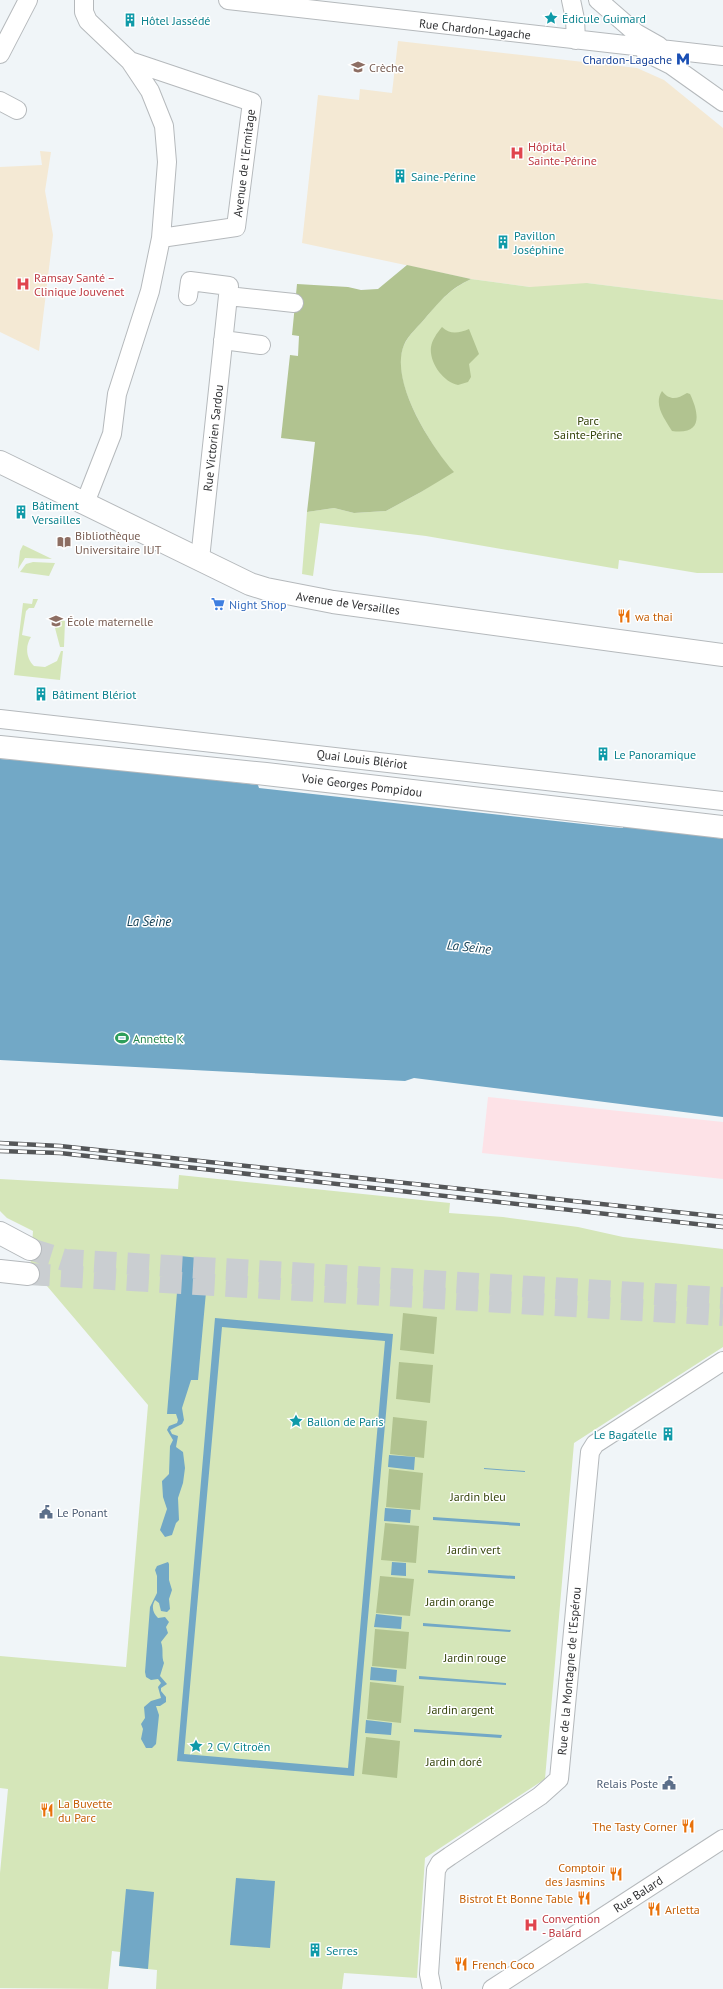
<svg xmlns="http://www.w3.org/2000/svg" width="723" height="1989" font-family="'PT Sans',sans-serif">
<rect width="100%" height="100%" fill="#f0f5f8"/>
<!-- industrial -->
<path fill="#fde2e7" d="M488 1097 723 1122V1179L482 1153Z"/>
<!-- medical -->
<path fill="#f4e9d4" d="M398 41 637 68 664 80 723 128V300L587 283 575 293 471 279 302 243 318 95 359 100 360 89 392 93Z
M40 151 51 152 45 191 53 235 39 351 0 332V167L42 165Z"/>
<!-- green -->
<path fill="#d5e6b9" d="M471 279 530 287 587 283 723 300V573H697L619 560 618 569 426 536 320 523 313 576 302 574 307 512 334 508 354 513 386 511 421 492 452 471C431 445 388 379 404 345 409 334 420 325 427 316 441 299 451 289 471 279Z
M23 545 52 559 25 558 18 569 20 551Z
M33 562 55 563 49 576 20 572 26 564Z
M33 599H38L34 608H29L26 611 22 635 31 637C25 646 26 658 34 666L45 667 57 661 61 651H63L60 680 14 675 23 603 32 604Z
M61 620 65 621 64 647H60L55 628Z
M179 1175 450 1203 449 1213 503 1217 578 1227 623 1237 723 1249V1347L574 1443 545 1779 425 1858 417 1978 344 1973 342 1989H156L157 1970 119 1966 120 1952 112 1951 108 1989 0 1988V1873L8 1789 0 1788V1656L126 1667 148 1405 47 1286 29 1284 33 1231 7 1218 0 1211V1179L178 1189Z"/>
<!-- forest -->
<path fill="#b1c390" d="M407 265 471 279C450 289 442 299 427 316 420 325 408 335 404 345 389 381 431 446 454 472L421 492 386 511 354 513 334 508 307 512 315 442 281 438 290 355 298 356 299 336 292 335 297 284 348 287 361 290 378 289Z
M442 327C450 335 459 333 469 329L479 354 469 364 471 377 468 382 458 385C443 382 429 362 431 347 432 340 437 333 442 327Z
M662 391C670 401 677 399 687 393L690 394C700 415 702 435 672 431 665 419 653 405 662 391Z
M403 1313 437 1317 434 1354 400 1350Z
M399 1362 433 1365 430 1403 396 1399Z
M393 1417 427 1421 424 1458 390 1454Z
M389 1469 423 1473 420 1510 386 1507Z
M385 1523 419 1526 416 1563 381 1560Z
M380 1576 414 1579 410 1616 376 1613Z
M375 1629 409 1632 406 1669 372 1666Z
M370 1682 404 1686 401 1723 367 1719Z
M366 1737 400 1741 397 1778 362 1774Z"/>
<!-- water -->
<path fill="#72a8c6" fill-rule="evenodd" d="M0 759 54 762 258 785 259 788 610 827 623 828V826L705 836 723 839V1117L414 1078 405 1081 0 1060Z
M180 1256 209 1259 198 1380H191L182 1408 184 1420 182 1424 170 1430 172 1434 178 1436 176 1447 183 1452 185 1468 183 1483 178 1498 179 1520 176 1523 172 1535 165 1537 160 1530 167 1509 163 1497 162 1481 169 1474 170 1446 173 1440 167 1430 169 1426 177 1423 178 1420 176 1414H167Z
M215 1318 393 1334 354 1776 177 1761ZM222 1327 385 1341 348 1768 184 1754Z
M389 1455 415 1457 414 1470 388 1467Z
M484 1468 525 1471V1472L484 1469Z
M385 1508 411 1510 410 1523 384 1521Z
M433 1517 520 1523V1526L433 1520Z
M168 1562 169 1564V1580L172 1590 169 1599 170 1609 167 1612 161 1611 159 1603 155 1600C151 1607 153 1613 158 1618L165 1617 169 1622 166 1627 168 1633 161 1642C164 1650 161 1656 164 1663L160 1676 167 1684 161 1688V1691L166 1697V1702L160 1706H156L159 1715 156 1744 152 1748H146L141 1739 143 1729 141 1724 145 1718 144 1707 151 1701 161 1698 158 1687 161 1683 158 1679 151 1680 146 1677 145 1672 150 1607 157 1593V1576L155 1570 157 1566Z
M392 1562 406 1563V1576L391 1575Z
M428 1570 515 1576V1579L428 1573Z
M376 1614 402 1617 401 1629 374 1627Z
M423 1623 511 1630 510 1632 423 1626Z
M371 1667 397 1670 396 1682 370 1680Z
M419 1676 506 1683V1685L419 1679Z
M366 1720 392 1723 391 1735 365 1733Z
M414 1729 502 1735 501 1738 414 1732Z
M236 1878 275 1881 270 1948 230 1945Z
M126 1889 154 1892 148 1969 119 1966Z"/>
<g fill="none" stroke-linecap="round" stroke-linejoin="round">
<!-- major-tunnel -->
<path stroke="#caced1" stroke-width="22" stroke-dasharray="22 11" stroke-linecap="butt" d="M30 1249 65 1260 723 1298
M28 1274 723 1315"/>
<!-- minor casing -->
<g stroke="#b5b9bc" stroke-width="20">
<path id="minor" d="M84 0V12L88 21 130 61 150 91 164 126 167 162 161 238 150 291 117 394 112 434 85 503
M228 0 723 56
M571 0 575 19 576 40
M598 0 636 33 659 46
M645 52 671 65 723 102
M0 54 28 0
M130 61 252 102 236 227 161 238
M0 101 17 110
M188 296 190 281 229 286 228 296 294 303
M223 340 261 345
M200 559 228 296
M0 719 723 801
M432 1989 429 1974 436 1870 440 1863 450 1856 540 1796 559 1779 590 1452 595 1444 723 1361
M492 1989 723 1839"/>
</g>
<!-- major casing -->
<g stroke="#b5b9bc" stroke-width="24">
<path id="major" d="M0 462 250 584 266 589 333 602 723 655
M0 747 266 774 723 827
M0 1233 30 1249
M0 1271 28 1274"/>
</g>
<!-- minor -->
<use href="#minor" stroke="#fff" stroke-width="18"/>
<!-- major -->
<use href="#major" stroke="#fff" stroke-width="22"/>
<!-- rail casing -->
<g stroke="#545658" stroke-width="4.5">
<path id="rail" d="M0 1143 60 1146 723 1217
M0 1151 60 1153 723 1227"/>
</g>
<!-- rail -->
<use href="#rail" stroke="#fff" stroke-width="3" stroke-dasharray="9" stroke-linecap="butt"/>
</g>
<!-- icons -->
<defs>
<g id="sight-bare" transform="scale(1.08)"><path d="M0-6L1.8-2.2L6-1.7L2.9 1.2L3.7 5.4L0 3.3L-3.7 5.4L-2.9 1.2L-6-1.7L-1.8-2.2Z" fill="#0f9aa8" stroke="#fff" stroke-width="2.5" paint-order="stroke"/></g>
<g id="building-bare" transform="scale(1.08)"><path d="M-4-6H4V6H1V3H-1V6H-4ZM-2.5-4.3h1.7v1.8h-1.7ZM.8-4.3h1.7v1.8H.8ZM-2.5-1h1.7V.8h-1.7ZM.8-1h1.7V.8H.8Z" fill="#0f9aa8" stroke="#fff" stroke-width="2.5" paint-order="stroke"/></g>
<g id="metro-bare" transform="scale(1.08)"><path d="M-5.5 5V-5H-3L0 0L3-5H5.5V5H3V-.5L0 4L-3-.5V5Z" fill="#1a4fb4" stroke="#fff" stroke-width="2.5" paint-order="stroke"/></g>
<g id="school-bare" transform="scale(1.08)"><path d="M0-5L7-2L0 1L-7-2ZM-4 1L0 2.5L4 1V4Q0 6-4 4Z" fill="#8d6e63" stroke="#fff" stroke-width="2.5" paint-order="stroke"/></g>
<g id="hospital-bare" transform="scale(1.08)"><path d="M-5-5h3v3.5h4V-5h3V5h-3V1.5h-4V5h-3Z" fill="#e0444e" stroke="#fff" stroke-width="2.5" paint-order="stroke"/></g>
<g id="library-bare" transform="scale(1.08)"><path d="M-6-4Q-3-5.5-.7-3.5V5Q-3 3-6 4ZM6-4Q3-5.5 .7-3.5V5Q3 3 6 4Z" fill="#8d6e63" stroke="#fff" stroke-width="2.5" paint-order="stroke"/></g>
<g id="supermarket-bare" transform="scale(1.08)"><path d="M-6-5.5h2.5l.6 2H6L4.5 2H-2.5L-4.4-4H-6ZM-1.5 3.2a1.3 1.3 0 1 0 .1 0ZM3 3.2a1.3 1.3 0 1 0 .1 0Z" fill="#3f7fe0" stroke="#fff" stroke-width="2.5" paint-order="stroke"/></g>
<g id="restaurant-bare" transform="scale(1.08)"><path d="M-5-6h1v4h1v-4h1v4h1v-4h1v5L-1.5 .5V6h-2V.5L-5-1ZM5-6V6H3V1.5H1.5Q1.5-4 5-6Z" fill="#e8710a" stroke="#fff" stroke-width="2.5" paint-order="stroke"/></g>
<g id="stadium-bare" transform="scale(1.08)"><path d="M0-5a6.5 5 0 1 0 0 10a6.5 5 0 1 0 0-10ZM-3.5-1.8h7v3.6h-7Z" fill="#2e9e5b" stroke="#fff" stroke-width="2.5" paint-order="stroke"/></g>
<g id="civic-bare" transform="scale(1.08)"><path d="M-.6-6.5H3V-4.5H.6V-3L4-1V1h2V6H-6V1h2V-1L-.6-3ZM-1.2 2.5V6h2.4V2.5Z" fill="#5c6f8a" stroke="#fff" stroke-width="2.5" paint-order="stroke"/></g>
</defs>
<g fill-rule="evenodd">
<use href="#sight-bare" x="551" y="18"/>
<use href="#building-bare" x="130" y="20"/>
<use href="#metro-bare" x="683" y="59"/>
<use href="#school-bare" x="358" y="67"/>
<use href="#hospital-bare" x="517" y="153"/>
<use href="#building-bare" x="400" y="176"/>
<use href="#building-bare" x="503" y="242"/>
<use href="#hospital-bare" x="23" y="284"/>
<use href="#building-bare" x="21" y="512"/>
<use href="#library-bare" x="64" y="542"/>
<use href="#supermarket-bare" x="218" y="604"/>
<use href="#restaurant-bare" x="624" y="616"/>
<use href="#school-bare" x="56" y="621"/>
<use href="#building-bare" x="41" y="694"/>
<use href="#building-bare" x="603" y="754"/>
<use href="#stadium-bare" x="122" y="1038"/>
<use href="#sight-bare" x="296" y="1421"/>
<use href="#building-bare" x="668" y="1434"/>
<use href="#civic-bare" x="46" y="1512"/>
<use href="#sight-bare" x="196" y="1746"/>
<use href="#civic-bare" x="669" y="1783"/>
<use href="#restaurant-bare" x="47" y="1810"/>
<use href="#restaurant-bare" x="688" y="1826"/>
<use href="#restaurant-bare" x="616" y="1874"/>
<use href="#restaurant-bare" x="584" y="1898"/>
<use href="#restaurant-bare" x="654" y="1909"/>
<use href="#hospital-bare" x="531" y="1925"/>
<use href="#building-bare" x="315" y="1950"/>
<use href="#restaurant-bare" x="461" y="1964"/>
</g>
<g text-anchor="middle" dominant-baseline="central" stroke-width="3" stroke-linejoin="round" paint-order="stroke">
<!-- culture labels -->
<g font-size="12" fill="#0d838f" stroke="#fff" text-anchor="start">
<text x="562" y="18">Édicule Guimard</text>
<text x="141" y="20">Hôtel Jassédé</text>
<text x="411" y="176">Saine-Périne</text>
<text x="514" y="235">Pavillon<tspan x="514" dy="14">Joséphine</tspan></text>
<text x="32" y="505">Bâtiment<tspan x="32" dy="14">Versailles</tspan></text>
<text x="52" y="694">Bâtiment Blériot</text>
<text x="614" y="754">Le Panoramique</text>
<text x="307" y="1421">Ballon de Paris</text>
<text x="657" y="1434" text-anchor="end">Le Bagatelle</text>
<text x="207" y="1746">2 CV Citroën</text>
<text x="326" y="1950">Serres</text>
</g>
<!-- street labels -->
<g font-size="12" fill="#303133" stroke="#fff">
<text transform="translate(475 29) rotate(6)">Rue Chardon-Lagache</text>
<text transform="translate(244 163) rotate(-83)">Avenue de l'Ermitage</text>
<text transform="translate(213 438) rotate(-84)">Rue Victorien Sardou</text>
<text transform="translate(348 603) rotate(8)">Avenue de Versailles</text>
<text transform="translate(362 759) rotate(7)">Quai Louis Blériot</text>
<text transform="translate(362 785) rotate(7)">Voie Georges Pompidou</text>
<text transform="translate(569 1671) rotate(-85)">Rue de la Montagne de l'Espérou</text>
<text transform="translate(638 1894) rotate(-33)">Rue Balard</text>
</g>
<!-- transit labels -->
<g font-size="12" fill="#164399" stroke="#fff" text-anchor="end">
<text x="672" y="59">Chardon-Lagache</text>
</g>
<!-- education labels -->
<g font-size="12" fill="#785e54" stroke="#fff" text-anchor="start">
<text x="369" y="67">Crèche</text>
<text x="75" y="535">Bibliothèque<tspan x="75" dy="14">Universitaire IUT</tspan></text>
<text x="67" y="621">École maternelle</text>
</g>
<!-- health labels -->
<g font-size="12" fill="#be3a42" stroke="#fff" text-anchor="start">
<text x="528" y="146">Hôpital<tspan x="528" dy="14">Sainte-Périne</tspan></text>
<text x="34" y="277">Ramsay Santé –<tspan x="34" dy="14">Clinique Jouvenet</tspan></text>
<text x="542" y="1918">Convention<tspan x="542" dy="14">- Balard</tspan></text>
</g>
<!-- park labels -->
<g font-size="12" fill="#334208" stroke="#fff">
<text x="588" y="420">Parc<tspan x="588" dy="14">Sainte-Périne</tspan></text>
<text x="478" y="1496">Jardin bleu</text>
<text x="474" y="1549">Jardin vert</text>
<text x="460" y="1601">Jardin orange</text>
<text x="475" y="1657">Jardin rouge</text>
<text x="461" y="1709">Jardin argent</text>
<text x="454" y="1761">Jardin doré</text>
</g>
<!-- shop labels -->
<g font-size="12" fill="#366cbe" stroke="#fff" text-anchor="start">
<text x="229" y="604">Night Shop</text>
</g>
<!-- food labels -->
<g font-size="12" fill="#c56008" stroke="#fff" text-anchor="start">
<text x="635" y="616">wa thai</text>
<text x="58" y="1803">La Buvette<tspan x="58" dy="14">du Parc</tspan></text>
<text x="677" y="1826" text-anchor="end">The Tasty Corner</text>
<text x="605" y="1867" text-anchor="end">Comptoir<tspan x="605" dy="14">des Jasmins</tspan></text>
<text x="573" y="1898" text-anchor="end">Bistrot Et Bonne Table</text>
<text x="665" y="1909">Arletta</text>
<text x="472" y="1964">French Coco</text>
</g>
<!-- leisure labels -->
<g font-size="12" fill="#27864d" stroke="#fff" text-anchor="start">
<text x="133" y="1038">Annette K</text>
</g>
<!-- service labels -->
<g font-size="12" fill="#4e5e75" stroke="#fff" text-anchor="start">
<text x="57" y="1512">Le Ponant</text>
<text x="658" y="1783" text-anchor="end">Relais Poste</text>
</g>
<!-- water labels -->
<g font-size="13" font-style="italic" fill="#164359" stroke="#fff">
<text x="149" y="921">La Seine</text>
<text transform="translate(469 947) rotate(6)">La Seine</text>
</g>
</g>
</svg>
